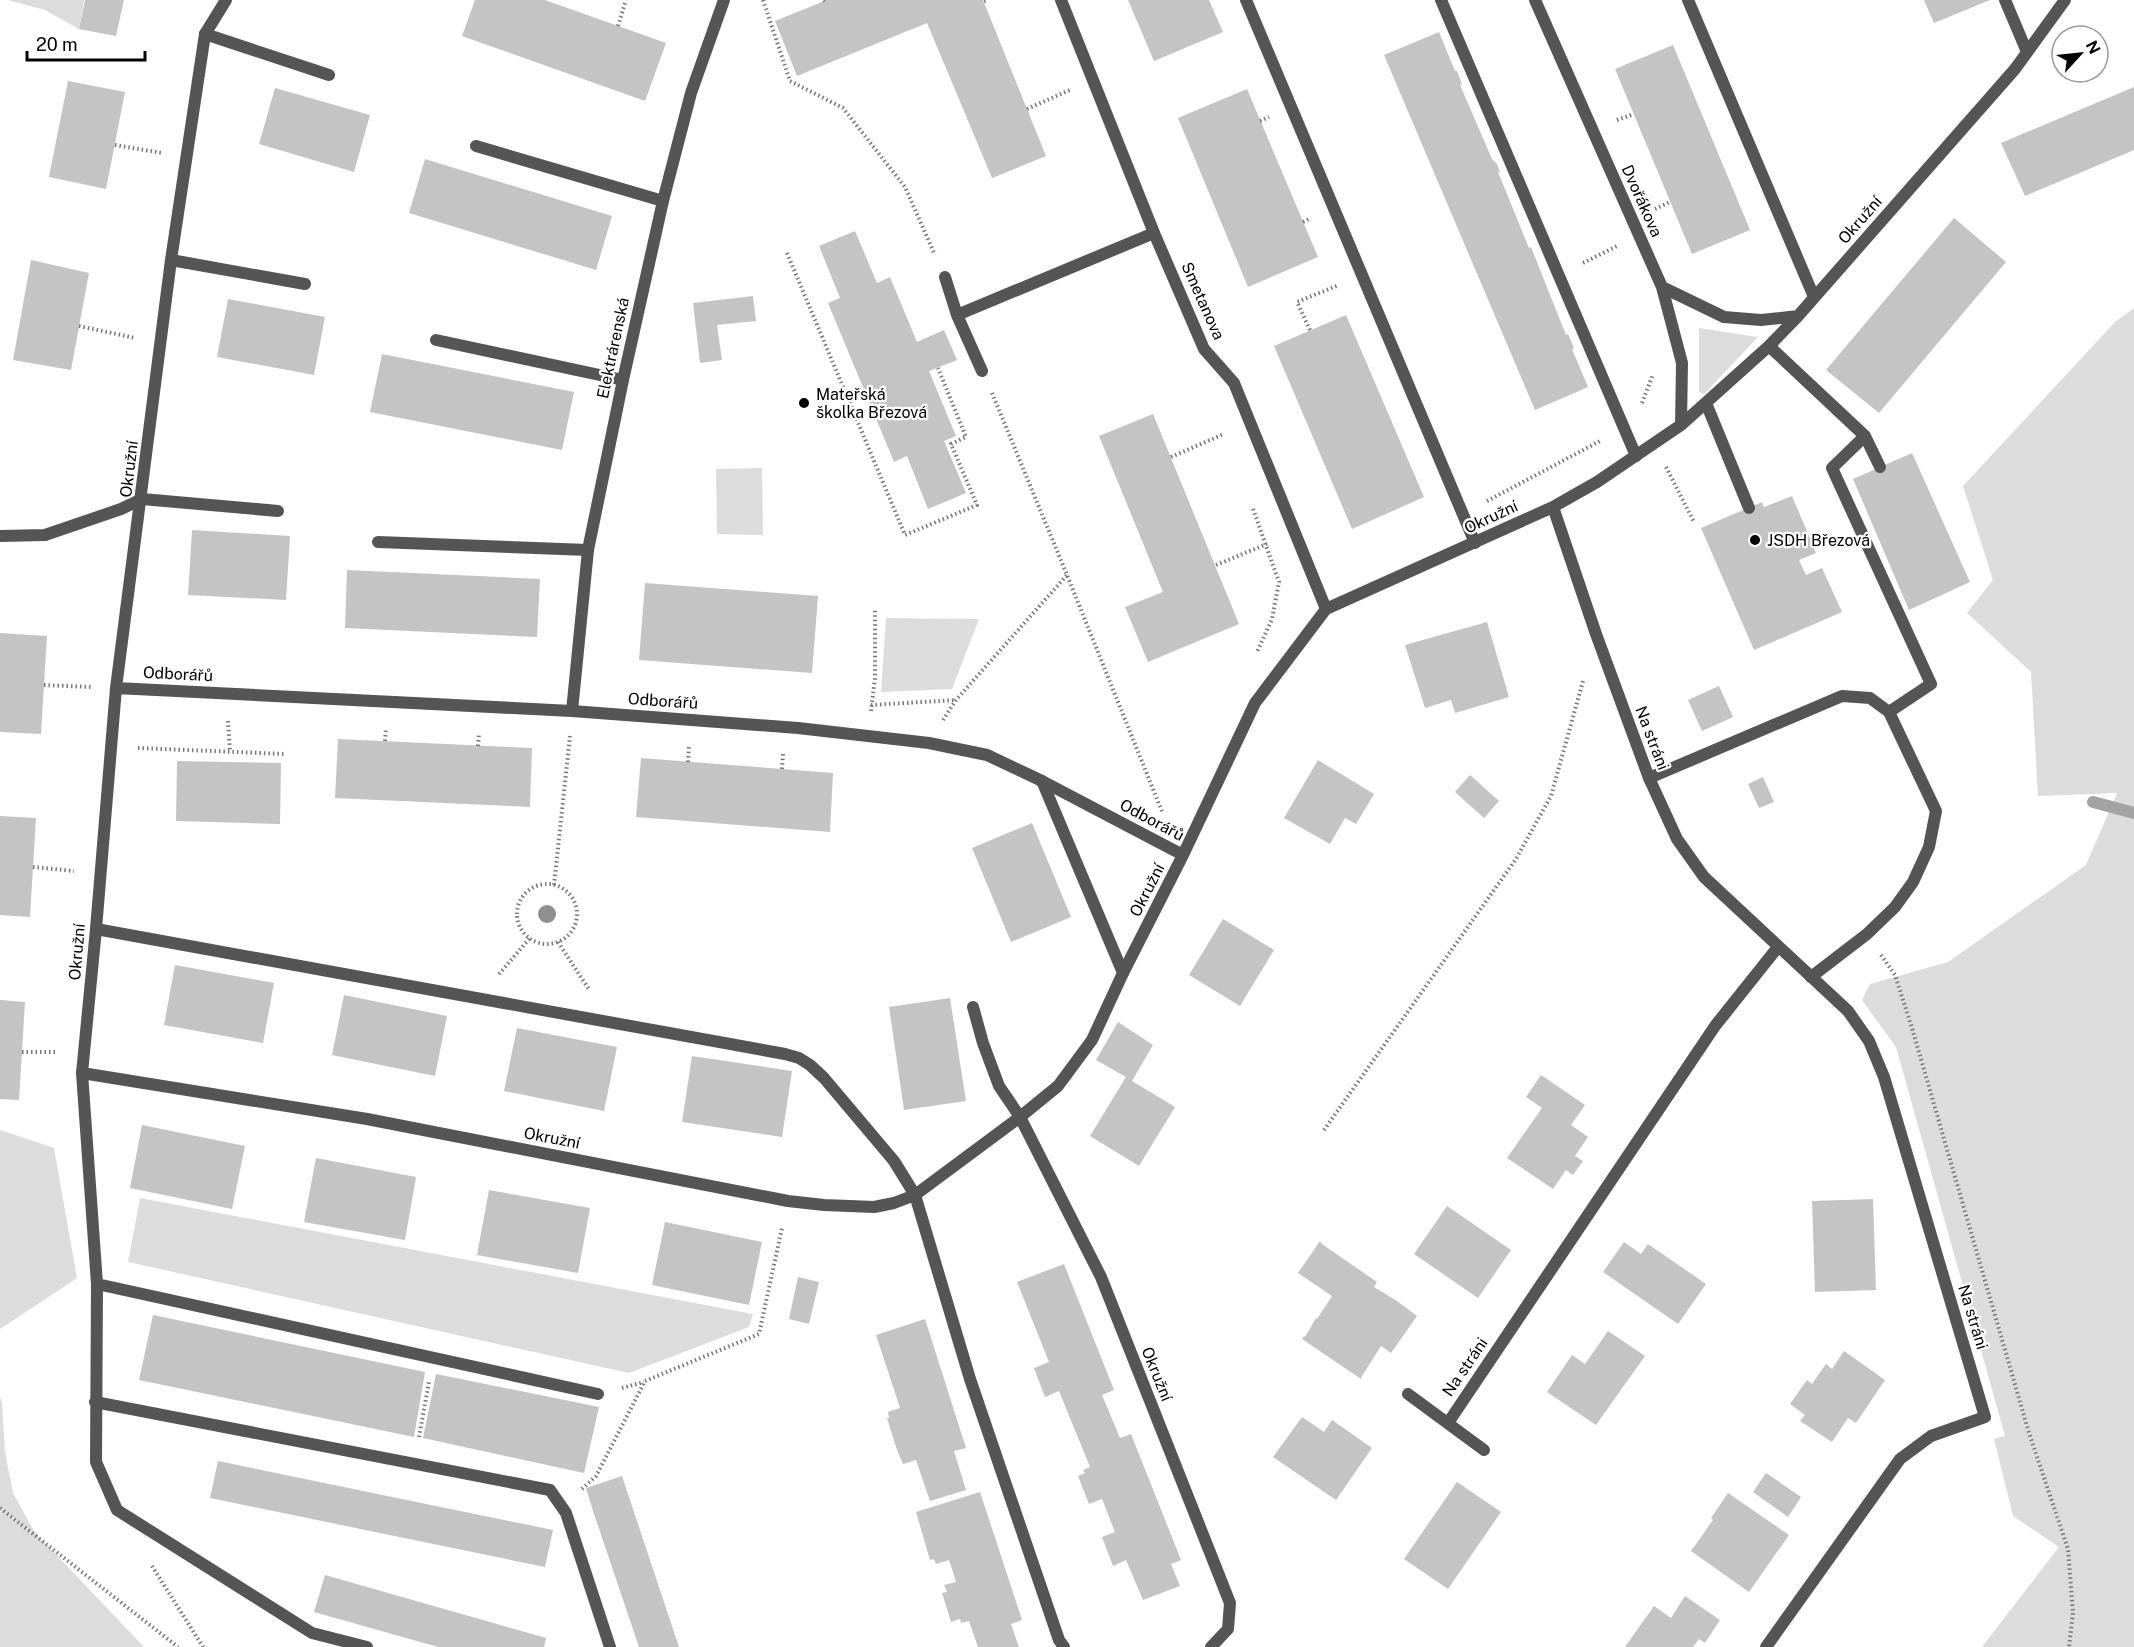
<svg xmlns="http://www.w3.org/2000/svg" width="2134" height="1647" font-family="'Public Sans',sans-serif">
<rect width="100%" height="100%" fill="#fff"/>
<!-- green -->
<path fill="#dcdcdc" d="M8 0H84L79 29 45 10Z
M2134 308V1647H1982L2059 1547 2013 1516 1994 1439 2005 1436 1896 1047 1862 1000 1870 984 1948 962 2086 865 2117 793 2038 796 2031 672 1967 613 1993 580 1963 486 2115 322Z
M1699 328 1758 337 1704 394 1699 392Z
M762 468 763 535 717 534 716 469Z
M886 618 979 619 952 689 881 692Z
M0 1130 54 1148 77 1278 0 1329Z
M140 1198 753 1314 749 1327 629 1373 128 1262Z
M0 1396 2 1403 5 1452 13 1493 34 1531 144 1647H0Z"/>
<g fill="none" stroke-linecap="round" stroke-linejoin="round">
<!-- stream -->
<path stroke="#a3a3a3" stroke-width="12" d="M2093 802 2134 813"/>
</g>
<!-- building -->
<path fill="#c4c4c4" d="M85 0H124L116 36 79 29Z
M475 0H545L666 43 645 101 462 36Z
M827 0H983L1046 156 992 178 927 23 797 76 775 21Z
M1128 0H1209L1223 32 1154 61Z
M1924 0H1990L1934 23Z
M1439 32 1455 71H1457L1462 84 1460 85 1492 159 1497 164 1500 172H1498L1529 248 1531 247 1566 335 1568 334 1574 348 1572 349 1588 387 1535 410 1384 55Z
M1673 45 1750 230 1692 254 1615 69Z
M68 81 125 92 106 189 49 177Z
M2134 87V150L2025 196 2001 143Z
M275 88 370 115 354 172 259 144Z
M1247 89 1318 257 1248 287 1178 118Z
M425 159 612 216 596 270 409 213Z
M1954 218 2006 262 1879 413 1826 370Z
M855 231 877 283 890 277 917 342 944 330 957 360 929 371 956 436 944 441 966 493 928 509 907 456 894 462 828 303 840 298 819 246Z
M31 260 89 273 71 370 13 360Z
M753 296 756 321 717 325 722 360 700 363 693 303Z
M228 299 325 317 314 375 217 357Z
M1346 315 1424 497 1352 529 1274 346Z
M382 354 574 392 562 450 370 412Z
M1153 414 1239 624 1148 662 1125 607 1163 592 1099 436Z
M1912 453 1970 582 1909 610 1853 479Z
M1792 496 1816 553 1799 560 1806 575 1822 568 1842 612 1754 650 1701 528 1762 502 1764 507Z
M192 530 290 536 286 600 188 595Z
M347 570 540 579 537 637 345 628Z
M645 583 818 596 812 673 639 660Z
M1487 622 1509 697 1455 713 1451 700 1425 708 1405 645Z
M0 633 47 636 41 734 0 732Z
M1719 686 1733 717 1702 731 1688 700Z
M338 739 532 748 530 807 335 798Z
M641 758 833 773 830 832 636 817Z
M1318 760 1374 794 1356 824 1345 818 1330 844 1284 818Z
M177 761 281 763 280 824 176 821Z
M1470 775 1499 801 1484 818 1455 792Z
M1763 777 1774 802 1759 808 1748 784Z
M0 816 36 818 30 917 0 915Z
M1032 823 1071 917 1011 942 972 848Z
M1223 919 1274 950 1240 1006 1189 975Z
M175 965 274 983 263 1043 164 1025Z
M344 995 447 1016 435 1076 332 1055Z
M950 998 966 1101 904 1110 889 1007Z
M0 1000 25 1002 19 1100 0 1099Z
M1118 1022 1153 1045 1132 1081 1175 1107 1139 1166 1090 1136 1126 1077 1096 1060Z
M517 1028 617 1047 604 1111 504 1091Z
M692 1056 792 1071 782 1137 682 1122Z
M1541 1075 1585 1105 1571 1125 1588 1137 1575 1156 1583 1161 1573 1175 1566 1170 1553 1189 1507 1158 1542 1108 1526 1097Z
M142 1125 245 1146 232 1209 130 1188Z
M316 1158 416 1177 405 1240 304 1222Z
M489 1190 590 1208 578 1273 477 1255Z
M1873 1199 1876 1290 1815 1292 1812 1201Z
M1447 1206 1511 1250 1478 1298 1414 1254Z
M665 1222 762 1242 749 1305 652 1285Z
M1320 1241 1322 1244 1377 1282 1374 1287 1397 1301 1417 1316 1391 1353 1381 1346 1362 1376 1361 1379 1302 1339 1304 1336 1305 1337 1316 1318 1317 1319 1332 1296 1298 1273Z
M1624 1242 1641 1254 1648 1244 1706 1284 1678 1324 1603 1272Z
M1064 1264 1114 1390 1102 1395 1120 1438 1131 1434 1181 1560 1171 1564 1180 1586 1143 1600 1126 1560 1113 1566 1102 1537 1115 1532 1102 1499 1089 1504 1078 1476 1085 1473 1083 1470 1090 1467 1059 1391 1045 1397 1034 1368 1049 1362 1017 1282Z
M798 1277 819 1282 809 1324 789 1319Z
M153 1315 425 1372 414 1437 139 1380Z
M925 1319 966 1448 954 1451 966 1490 930 1501 916 1460 903 1464 897 1450 887 1418H889L888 1412 900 1408 876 1335Z
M1608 1331 1645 1356 1596 1425 1547 1392 1572 1355 1585 1364Z
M1844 1351 1885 1380 1856 1423 1848 1418 1832 1442 1800 1421 1805 1415 1790 1404 1807 1380 1812 1384 1826 1364 1832 1369Z
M436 1374 599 1407 584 1473 423 1438Z
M1302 1417 1324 1432 1332 1420 1372 1448 1336 1500 1273 1457Z
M218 1461 553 1530 545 1567 210 1498Z
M1766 1473 1801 1497 1788 1517 1753 1492Z
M622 1476 679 1647H639L593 1511 586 1488Z
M1457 1482 1501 1512 1448 1589 1404 1559Z
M980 1492 1022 1620 1011 1624 1019 1647H978L969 1621 961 1623 960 1619 951 1622 942 1593 947 1592 944 1585 956 1582 953 1572 949 1560 936 1564 934 1559 930 1560 916 1512Z
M1728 1493 1789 1535 1749 1592 1691 1551 1713 1520 1711 1518Z
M325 1575 546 1638 544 1647H438L314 1612Z
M1685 1596 1720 1620 1705 1643 1699 1639 1693 1647H1625L1654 1606 1671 1618Z"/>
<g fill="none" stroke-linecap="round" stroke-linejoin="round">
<!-- path -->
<path stroke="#777" stroke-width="4" stroke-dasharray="1.5 3" stroke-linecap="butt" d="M763 0 790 81 843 108 905 187 935 255
M824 0 825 1
M984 1 987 0
M618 26 626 0
M1027 109 1070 90
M1617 120 1634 114
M1260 121 1269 117
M115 145 162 153
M1655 209 1670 202
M1303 222 1311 218
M787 253 905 535 977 505 951 444 966 437 938 368
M1583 263 1617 246
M79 326 135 338
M1310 330 1297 302 1339 285
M992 393 1067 575 1163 814
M1642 403 1653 374
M1171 457 1224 434
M1666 467 1694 522
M1487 501 1602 440
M1253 509 1279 582 1272 619 1257 652
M1216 565 1267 544
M44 685 91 687
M871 705 956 700
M871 711 875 678V609
M943 720 956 700 1067 575
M228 721 230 751
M385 741 386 728
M478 746 479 733
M138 748 285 754
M688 762 689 745
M782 769 783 754
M33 867 74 871
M517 914a30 30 0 1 1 60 0a30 30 0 1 1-60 0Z
M554 885 570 736
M558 942 590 991
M1881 955 1895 975 1912 1028 2029 1433 2068 1549 2073 1613 2069 1647
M499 974 530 938
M22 1052H58
M1324 1130 1516 859 1551 796 1583 681
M622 1388 644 1382
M419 1437 429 1382
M582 1489 596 1476 645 1381 759 1334 782 1228
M0 1508 178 1647
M152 1566 203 1647"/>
<!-- lane -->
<path stroke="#555" stroke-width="12" d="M1246 0 1475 543
M1441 0 1636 456
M1688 0 1814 297
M2005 0 2027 52
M205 34 329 75
M476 146 663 201
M171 260 305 284
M945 277 957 315 982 371
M957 315 1154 233
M436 340 623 380
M1769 346 1865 436 1880 467
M1706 403 1749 508
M1865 436 1832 468 1931 684 1889 712
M0 536 45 535 121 509 142 499 278 511
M378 542 588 550
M1649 778 1842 696 1870 698 1889 712 1936 811 1929 847 1913 882 1895 907 1867 934 1811 977
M1042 781 1123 973
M96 929 785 1054 799 1058 810 1065 824 1078 894 1161 915 1195
M973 1007 983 1043 999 1086 1020 1117
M82 1073 97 1284 96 1462 117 1510 312 1633 367 1647
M97 1284 598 1394
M95 1402 550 1490 566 1513 610 1647"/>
<!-- street -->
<path stroke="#555" stroke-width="12" d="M226 0 205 34 171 260 116 688 96 929 82 1073 367 1119 788 1201 824 1205 874 1207 894 1203 915 1195 1020 1117 1058 1086 1092 1040 1123 973 1183 855 1255 703 1326 609 1553 507 1597 482 1681 425 1769 346 1798 316 2015 69 2065 0
M1061 0 1154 233 1204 349 1234 383 1326 609
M1535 0 1662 287 1682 363 1681 425
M1662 287 1724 317 1761 320 1798 316
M1553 507 1596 634 1649 778 1677 839 1704 877 1848 1011 1869 1041 1884 1077 1985 1417 1931 1436 1900 1459 1766 1647
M116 688 572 711 798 728 929 743 987 755 1042 781 1183 855
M572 711 588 550 623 380 663 201 691 93 724 0
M1020 1117 1101 1277 1230 1603 1228 1629 1211 1647
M915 1195 970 1379 1059 1640 1064 1647
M1408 1394 1484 1450
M1448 1423 1715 1026 1778 947"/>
</g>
<!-- trees -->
<circle fill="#8f8f8f" cx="547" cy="914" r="9"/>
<!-- markers -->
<g fill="#000" stroke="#fff" stroke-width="2">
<circle cx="804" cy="403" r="6"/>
<circle cx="1755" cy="540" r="6"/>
</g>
<g text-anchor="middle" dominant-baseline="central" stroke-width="4.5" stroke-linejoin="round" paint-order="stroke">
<!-- street labels -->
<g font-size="16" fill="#000" stroke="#fff">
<text transform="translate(1642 201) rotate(66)">Dvořákova</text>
<text transform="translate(1860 220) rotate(-49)">Okružní</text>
<text transform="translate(1203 301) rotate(66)">Smetanova</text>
<text transform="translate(613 348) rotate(-78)">Elektrárenská</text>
<text transform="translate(129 469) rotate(-83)">Okružní</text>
<text transform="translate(1491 517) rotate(-25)">Okružní</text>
<text transform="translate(178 674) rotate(3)">Odborářů</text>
<text transform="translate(663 701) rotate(4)">Odborářů</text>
<text transform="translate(1652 738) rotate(69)">Na stráni</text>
<text transform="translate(1152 820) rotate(28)">Odborářů</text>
<text transform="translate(1147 890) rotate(-63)">Okružní</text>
<text transform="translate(77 952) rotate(-85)">Okružní</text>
<text transform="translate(552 1138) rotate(11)">Okružní</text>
<text transform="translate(1973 1317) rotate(73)">Na stráni</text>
<text transform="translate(1465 1367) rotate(-56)">Na stráni</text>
<text transform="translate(1157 1374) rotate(68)">Okružní</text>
</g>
<!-- poi labels -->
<g font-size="16" fill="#000" stroke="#fff" text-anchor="start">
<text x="816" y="394">Mateřská<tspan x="816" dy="18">školka Březová</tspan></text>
<text x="1767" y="540">JSDH Březová</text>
</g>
</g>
<!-- north arrow -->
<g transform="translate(2080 54) rotate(63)"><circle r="28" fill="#ffffff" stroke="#999999" stroke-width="1.5"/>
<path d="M0-4.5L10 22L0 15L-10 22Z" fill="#000000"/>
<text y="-9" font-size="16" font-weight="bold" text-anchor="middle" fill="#000000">N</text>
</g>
<!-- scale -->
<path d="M27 51v9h118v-9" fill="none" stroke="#000000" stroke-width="3"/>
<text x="36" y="51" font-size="18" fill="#000000" stroke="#ffffff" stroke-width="4.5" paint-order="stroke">20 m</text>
</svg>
